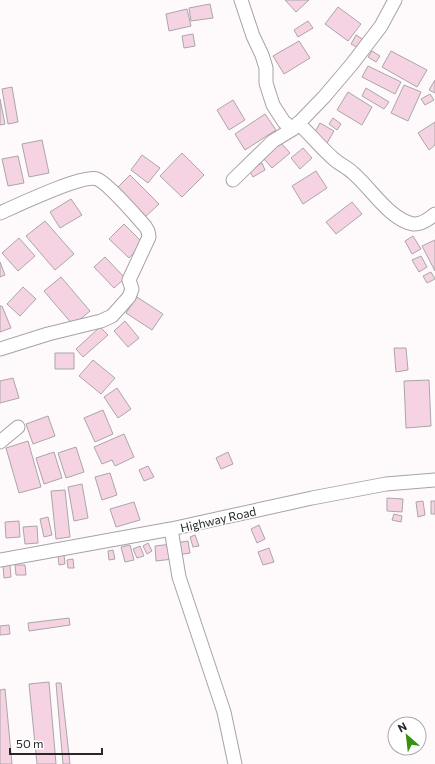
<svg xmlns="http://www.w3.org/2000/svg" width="435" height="764" font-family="Commissioner,sans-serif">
<rect width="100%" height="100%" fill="#fefafc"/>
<!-- building -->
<path fill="#f6d3e3" stroke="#aaa6a8" d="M285 0H309L296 12Z
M210 4 213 18 191 21 189 8Z
M338 7 361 24 348 41 325 24Z
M187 9 191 26 169 31 166 14Z
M308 21 313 28 298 37 294 30Z
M193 34 195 46 184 48 182 36Z
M356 35 364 40 359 48 351 44Z
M299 41 310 58 284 74 273 56Z
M372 51 380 56 376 62 368 57Z
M391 51 427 70 417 87 382 67Z
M368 66 401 82 395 94 362 77Z
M435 80V93L429 90Z
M404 85 421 92 408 121 391 113Z
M12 87 18 122 8 124 2 89Z
M366 88 389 102 384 109 362 96Z
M348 92 372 107 362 125 337 110Z
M430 94 434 100 425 105 421 99Z
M0 99 5 124 0 125Z
M233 100 245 120 229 130 217 110Z
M265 114 276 130 245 150 235 134Z
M333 118 341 124 337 130 329 124Z
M435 122V145L429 150 418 133Z
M320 123 334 131 327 143 313 135Z
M42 140 49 173 29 177 22 144Z
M281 143 290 153 272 168 263 158Z
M303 148 312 158 300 169 291 158Z
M182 153 204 175 182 197 160 176Z
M142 155 160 168 148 183 131 170Z
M18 156 24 183 8 186 2 159Z
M262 163 265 170 253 177 249 170Z
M316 171 327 188 303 204 292 186Z
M130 175 159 204 144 218 116 189Z
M71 199 82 215 60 228 50 212Z
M352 202 362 214 336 234 326 222Z
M45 221 74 254 55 270 26 236Z
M124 224 143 243 129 258 109 239Z
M413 236 421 249 412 254 405 241Z
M19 238 35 256 18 271 2 253Z
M435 240V271L422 246Z
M421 256 427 267 419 272 412 260Z
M105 257 125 278 114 288 94 267Z
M0 262 5 275 0 277Z
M431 272 435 279 427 283 423 276Z
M61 277 90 311 73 325 44 291Z
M23 287 36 299 20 316 7 304Z
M137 297 163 314 152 330 126 313Z
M0 306H2L11 328 0 332Z
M125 321 139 338 128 347 114 331Z
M100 327 108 335 83 357 76 349Z
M394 348H406L408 370 396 372Z
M55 353H74V369H55Z
M93 360 115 378 101 394 79 376Z
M13 378 19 398 0 403V381Z
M429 380 431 426 406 428 404 381Z
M117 388 131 409 118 418 104 397Z
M103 410 113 434 95 442 84 418Z
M48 416 55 436 33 444 26 424Z
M124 434 134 457 115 466 112 460 102 464 94 447Z
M28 441 41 487 19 493 6 448Z
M76 447 84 472 66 478 58 453Z
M54 452 62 478 44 484 36 458Z
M228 452 233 464 221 469 216 458Z
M148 466 154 477 144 481 139 470Z
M110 473 117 495 102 500 95 477Z
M82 484 88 518 74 521 68 487Z
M65 490 70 537 56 539 51 491Z
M387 498 403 499 402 512 387 511Z
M423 501 425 515 418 517 416 502Z
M431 501H435V514H431Z
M134 502 140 520 116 527 110 509Z
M394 514 402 516 401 522 392 520Z
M48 517 52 535 44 537 40 519Z
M19 521 20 537 6 538 5 522Z
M259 525 265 539 257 543 251 529Z
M37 526 38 543 25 544 23 527Z
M195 535 199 546 193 547 190 537Z
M188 541 190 553 177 555 175 543Z
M148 543 152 551 147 554 143 546Z
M172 544 173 559 156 561 155 546Z
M130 545 134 560 125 562 121 547Z
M140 546 144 556 137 558 133 549Z
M269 548 274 562 263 565 258 552Z
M113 550 115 559 109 560 108 551Z
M58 555H64L65 564 59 565Z
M73 559 74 568H68L67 560Z
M3 565H10L11 577 4 578Z
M15 565H25L26 575H16Z
M69 618 70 625 29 631 28 623Z
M9 625 10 634 0 635V626Z
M49 682 56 764H37L29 684Z
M56 683H61L70 764H63Z
M5 689 12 764H0V690Z"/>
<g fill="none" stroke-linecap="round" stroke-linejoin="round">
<!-- minor casing -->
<g stroke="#a6a3a5" stroke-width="15">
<path id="minor" d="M241 0 253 36 262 55 266 68V83L273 105 284 122 293 129
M298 123C311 135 322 149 335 160 341 165 348 168 353 173 371 188 389 219 413 224 421 225 429 219 435 214
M233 180 273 141 293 129 324 97 352 64 381 26 395 0
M0 213C16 206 83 174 97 179 108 183 136 216 145 226L148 231 149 237 129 280 132 289 129 297 112 316 101 321 48 334 0 349
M0 442 18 427
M171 529 179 577 224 712 235 764
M0 560 171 529 312 498 386 484 435 480"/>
</g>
<!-- minor -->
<use href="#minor" stroke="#fff" stroke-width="13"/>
</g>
<g text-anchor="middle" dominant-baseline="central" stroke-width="3" stroke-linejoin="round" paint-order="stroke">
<!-- street labels -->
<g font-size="12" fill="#282727" stroke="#fff">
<text transform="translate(218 519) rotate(-13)">Highway Road</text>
</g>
</g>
<!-- north arrow -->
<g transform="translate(407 736) rotate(332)"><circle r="19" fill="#ffffff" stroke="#a9a9a9"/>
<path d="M0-3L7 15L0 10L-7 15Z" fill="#34930d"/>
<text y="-6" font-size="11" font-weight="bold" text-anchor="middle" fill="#282727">N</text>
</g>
<!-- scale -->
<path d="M10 748v6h92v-6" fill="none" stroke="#282727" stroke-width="2"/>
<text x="16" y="748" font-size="12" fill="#282727" stroke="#ffffff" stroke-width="3" paint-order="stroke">50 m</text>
</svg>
